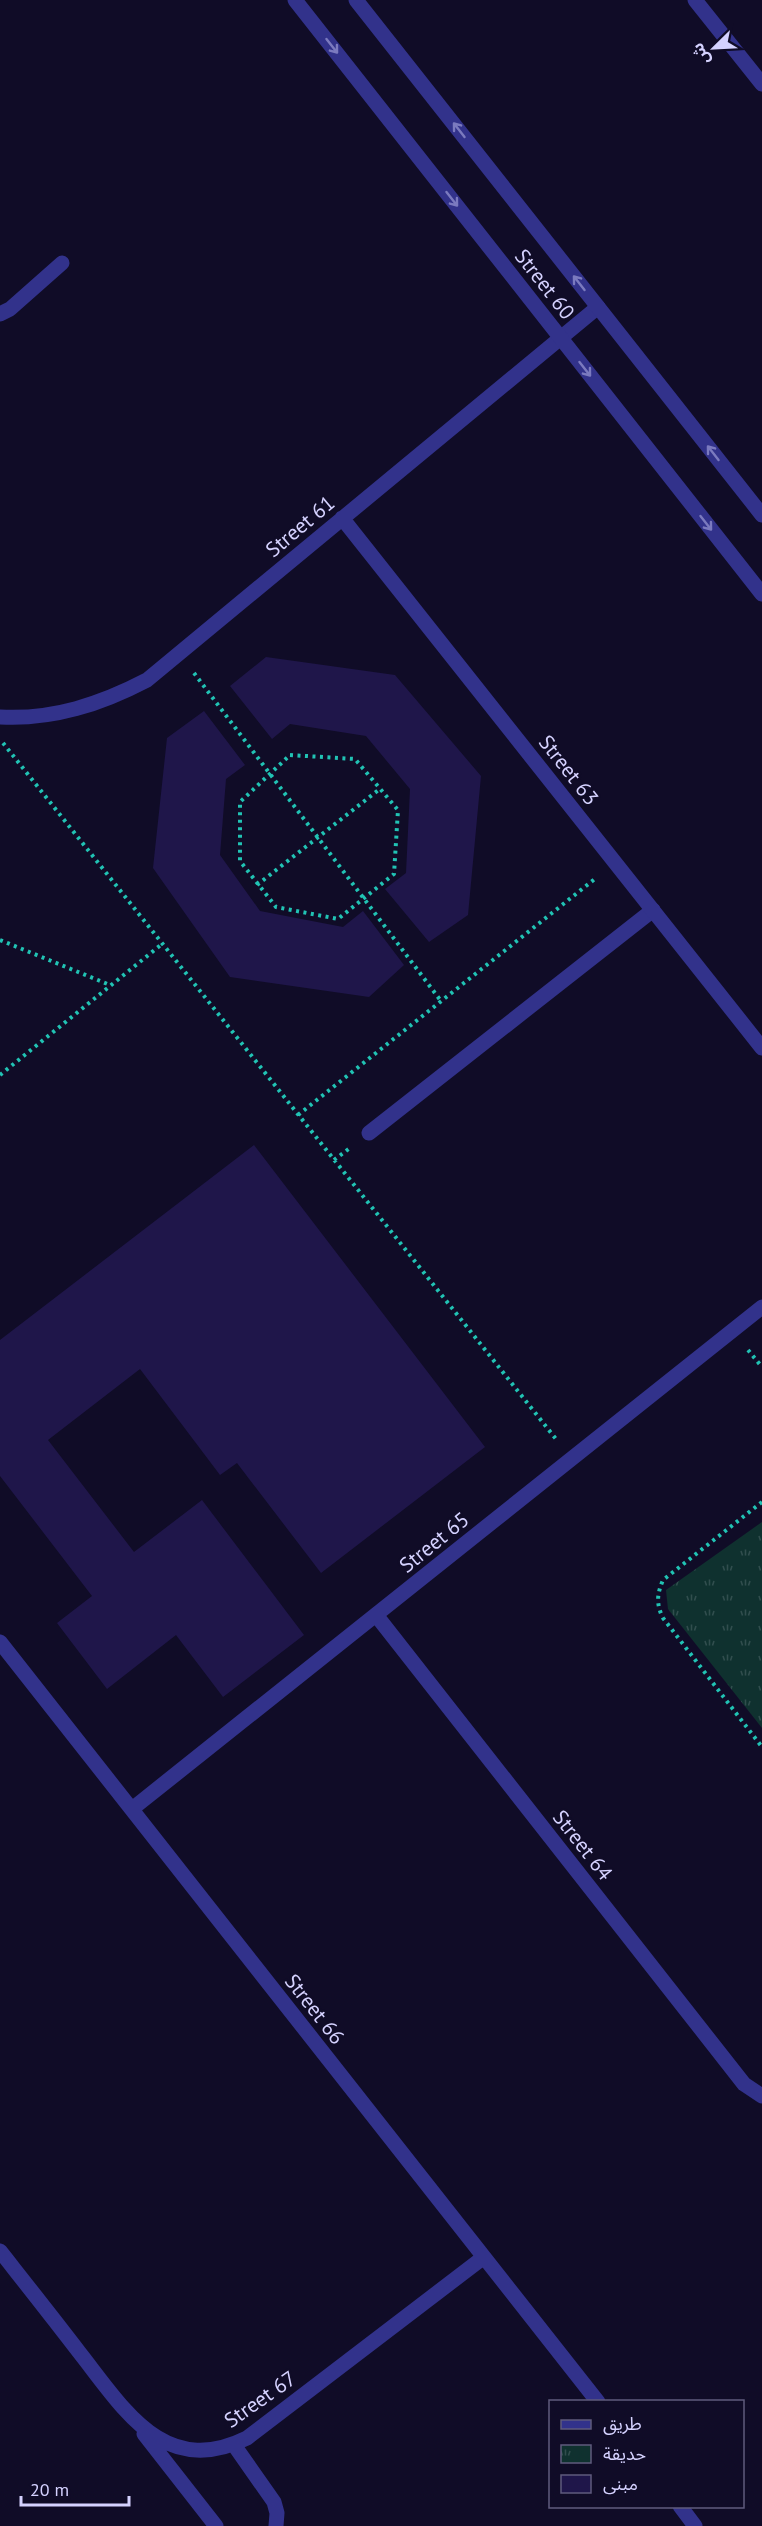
<svg xmlns="http://www.w3.org/2000/svg" width="762" height="2526" font-family="'PT Sans','Noto Sans Arabic',sans-serif">
<defs>
<pattern id="park-tufts" width="24" height="20" patternUnits="userSpaceOnUse" patternTransform="scale(1.5)"><rect width="24" height="20" fill="#0f312f"/><path d="M3 7l-1-3M5 7V3M7 7l1-3M15 17l-1-3M17 17v-4M19 17l1-3" fill="none" stroke="#314e4e"/></pattern>
</defs>
<rect width="100%" height="100%" fill="#100c27"/>
<!-- park -->
<path fill="url(#park-tufts)" d="M762 1522V1728L668 1609 666 1590Z"/>
<!-- building -->
<path fill="#1f164a" d="M266 657 395 675 481 776 468 915 429 942 385 889 406 873 410 789 366 736 290 724 272 739 230 686Z
M204 711 245 765 226 779 220 855 260 911 343 927 363 911 404 965 369 997 230 977 153 868 167 738Z
M254 1145 485 1447 321 1573 237 1463 220 1475 140 1369 48 1440 134 1552 202 1500 304 1635 223 1697 176 1635 107 1689 57 1623 92 1596 0 1476V1340Z"/>
<g fill="none" stroke-linecap="round" stroke-linejoin="round">
<!-- path -->
<path stroke="#21c3b4" stroke-width="4" stroke-dasharray="3 4.5" stroke-linecap="butt" d="M194 673 441 1001
M3 743 556 1439
M290 755 355 759 398 810 394 874 338 919 276 907 240 861V802Z
M257 885 381 788
M0 940 110 985
M0 1075 162 944
M298 1115 596 878
M334 1160 350 1148
M748 1350 762 1367
M762 1502 663 1580C657 1594 656 1604 663 1618L762 1747"/>
<!-- service -->
<path stroke="#32328b" stroke-width="15" d="M369 1133 653 910"/>
<!-- minor -->
<path stroke="#32328b" stroke-width="15" d="M695 0 762 84
M0 314 10 309 62 263
M342 518 762 1048
M0 717C53 720 101 704 147 680L598 307
M376 1615 744 2084 762 2096
M0 1642 598 2402
M132 1809 762 1307
M0 2251C26 2284 53 2318 79 2352 124 2409 164 2479 247 2438L484 2257
M144 2434 216 2526
M234 2445 274 2502 277 2513 276 2526
M680 2506 695 2526"/>
<!-- tertiary -->
<path stroke="#32328b" stroke-width="15" d="M295 0 762 594
M356 0 762 515"/>
</g>
<!-- one-way arrows -->
<defs><path id="oneway-shaft" d="M-6 0H5M1.5-3L5.5 0L1.5 3" fill="none" stroke-width="1.6" stroke-linecap="round" stroke-linejoin="round" transform="scale(1.5)"/></defs>
<g stroke="#7b7abf">
<use href="#oneway-shaft" transform="translate(332 46) rotate(52)"/>
<use href="#oneway-shaft" transform="translate(459 130) rotate(-128)"/>
<use href="#oneway-shaft" transform="translate(452 199) rotate(52)"/>
<use href="#oneway-shaft" transform="translate(579 283) rotate(-128)"/>
<use href="#oneway-shaft" transform="translate(585 369) rotate(52)"/>
<use href="#oneway-shaft" transform="translate(713 453) rotate(-128)"/>
<use href="#oneway-shaft" transform="translate(706 523) rotate(52)"/>
</g>
<g text-anchor="middle" dominant-baseline="central" stroke-width="4.5" stroke-linejoin="round" paint-order="stroke">
<!-- street labels -->
<g font-size="21" fill="#d5d2ff" stroke="#100c27">
<text transform="translate(545 284) rotate(52)">Street 60</text>
<text transform="translate(300 526) rotate(-40)">Street 61</text>
<text transform="translate(569 770) rotate(52)">Street 63</text>
<text transform="translate(434 1542) rotate(-39)">Street 65</text>
<text transform="translate(583 1845) rotate(52)">Street 64</text>
<text transform="translate(315 2009) rotate(52)">Street 66</text>
<text transform="translate(260 2399) rotate(-35)">Street 67</text>
</g>
</g>
<!-- legend -->
<rect x="549" y="2400" width="195" height="108" fill="#100c27" stroke="#5f5b7d" stroke-width="1.5"/>
<rect x="561" y="2420" width="30" height="9" fill="#32328b" stroke="#5f5b7d" stroke-width="1.5"/>
<text x="603" y="2430" font-size="18" fill="#d5d2ff">طريق</text>
<rect x="561" y="2445" width="30" height="18" fill="url(#park-tufts)" stroke="#5f5b7d" stroke-width="1.5"/>
<text x="603" y="2460" font-size="18" fill="#d5d2ff">حديقة</text>
<rect x="561" y="2475" width="30" height="18" fill="#1f164a" stroke="#5f5b7d" stroke-width="1.5"/>
<text x="603" y="2490" font-size="18" fill="#d5d2ff">مبنى</text>
<!-- north arrow -->
<g transform="translate(714 48) rotate(246)" stroke="#100c27" stroke-width="4.5" paint-order="stroke">
<path d="M0-4.5L10 22L0 15L-10 22Z" fill="#d5d2ff"/>
<text y="-9" font-size="16" font-weight="bold" text-anchor="middle" fill="#d5d2ff">ش</text>
</g>
<!-- scale -->
<path d="M21 2496v9h108v-9" fill="none" stroke="#d5d2ff" stroke-width="3"/>
<text x="30" y="2496" font-size="18" fill="#d5d2ff" stroke="#100c27" stroke-width="4.5" paint-order="stroke">20 m</text>
</svg>
